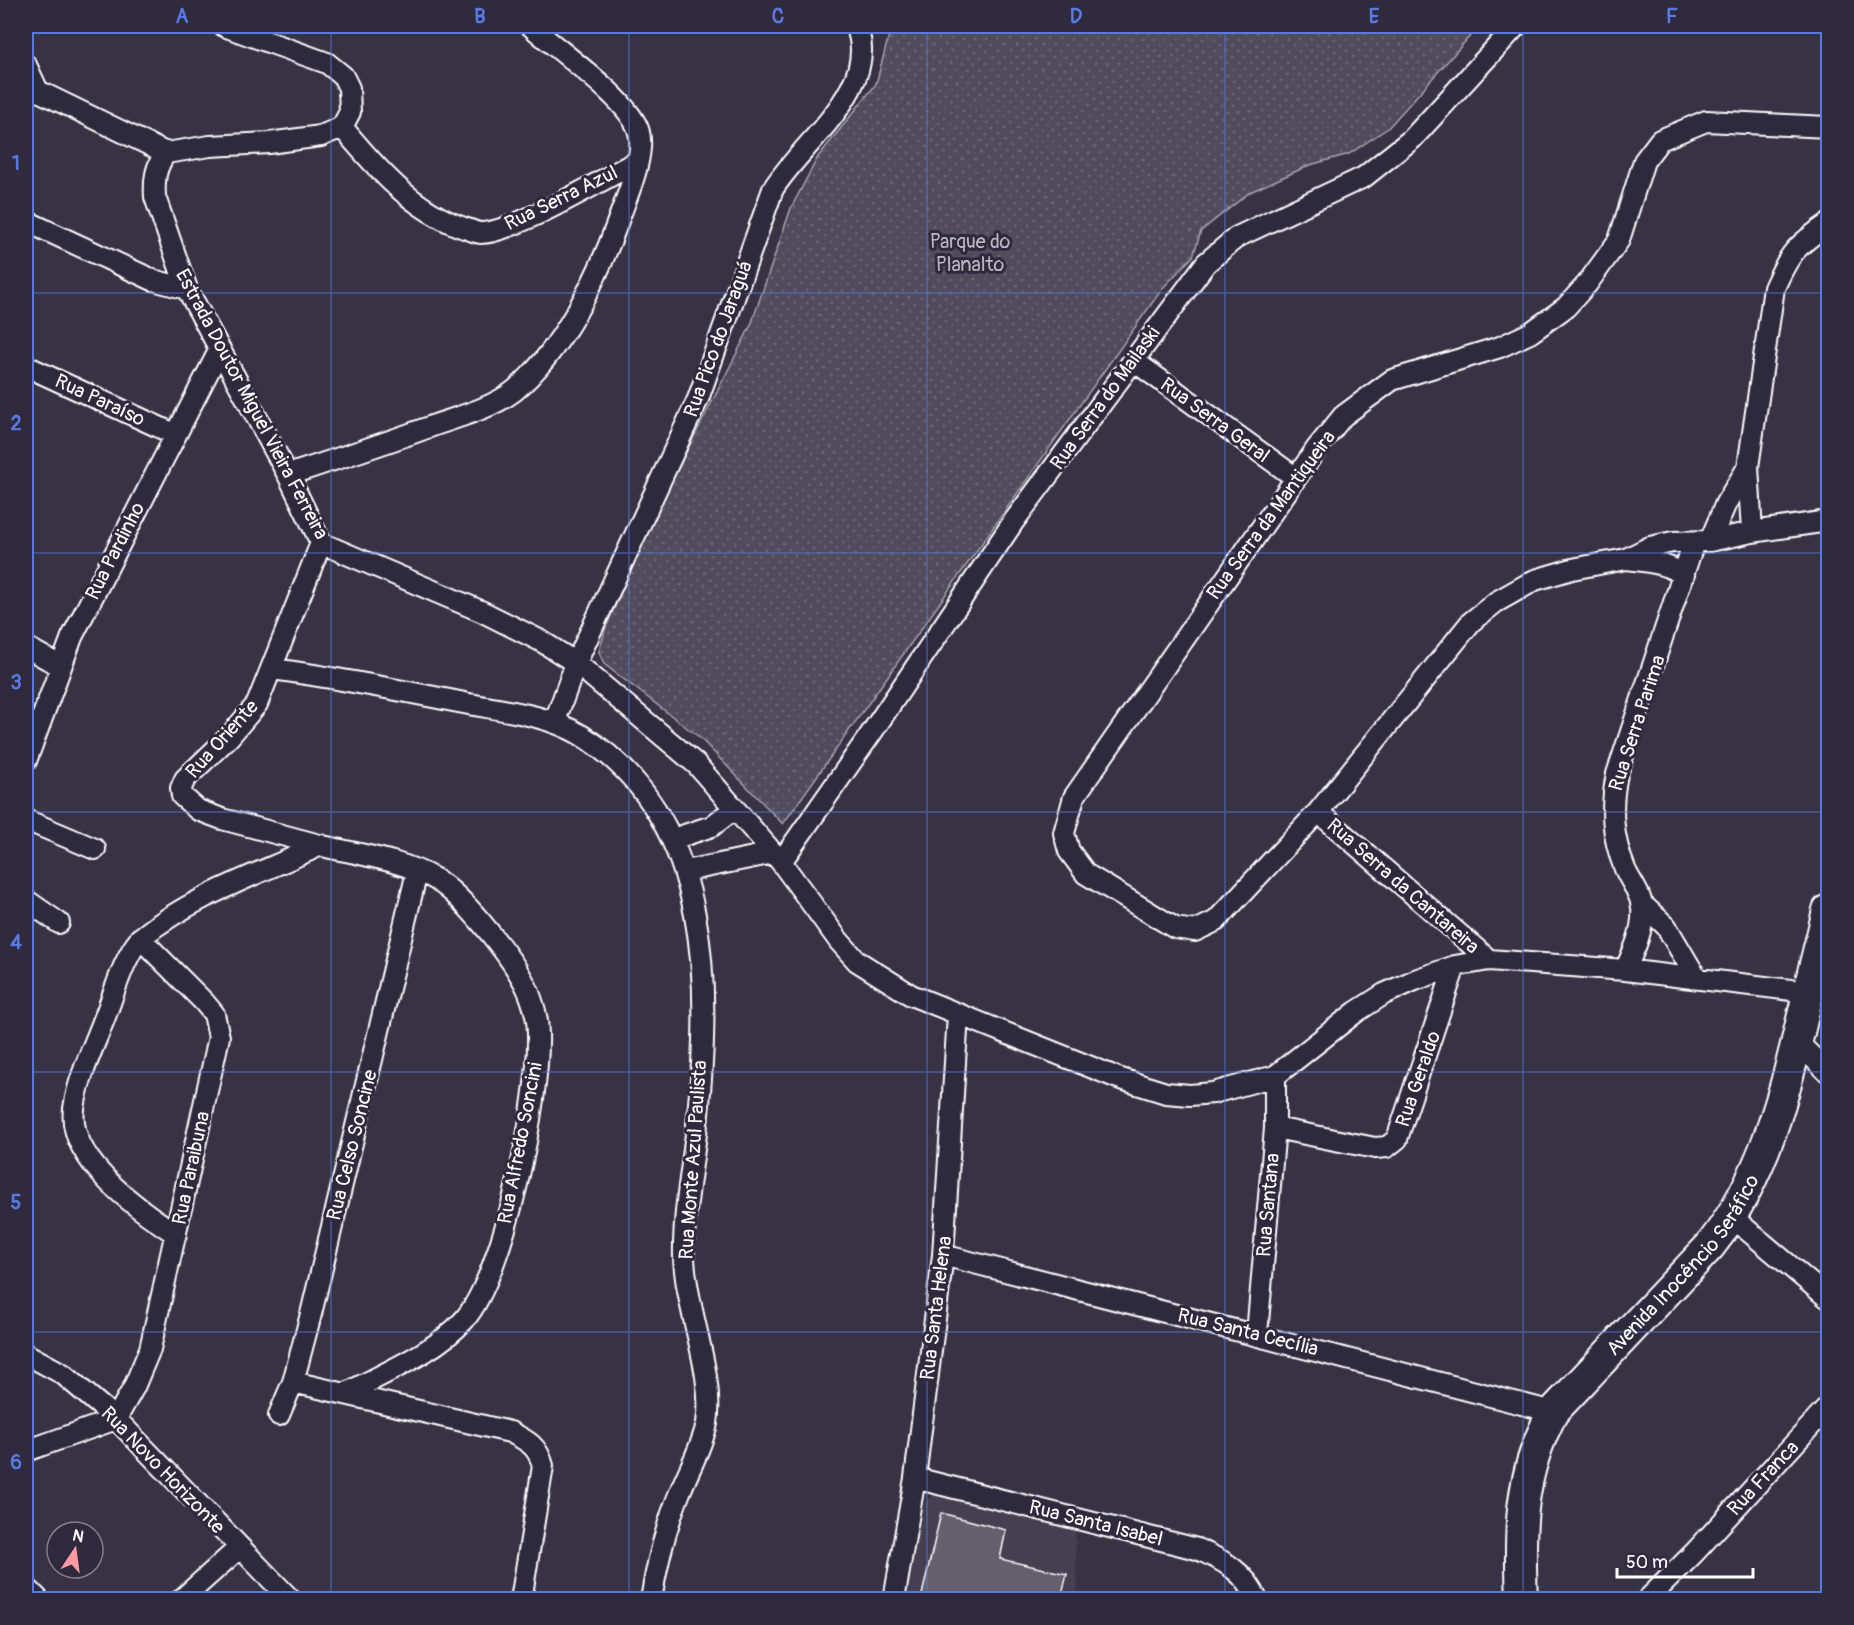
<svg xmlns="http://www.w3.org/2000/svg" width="1854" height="1625" font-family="Pangolin,sans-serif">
<defs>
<pattern id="park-dots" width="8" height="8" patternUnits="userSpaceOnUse" patternTransform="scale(1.5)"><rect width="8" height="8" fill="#514c5c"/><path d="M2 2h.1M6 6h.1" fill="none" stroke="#6b6774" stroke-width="1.8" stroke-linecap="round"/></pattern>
</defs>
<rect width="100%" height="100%" fill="#373345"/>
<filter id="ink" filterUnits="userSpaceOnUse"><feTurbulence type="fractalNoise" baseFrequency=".0167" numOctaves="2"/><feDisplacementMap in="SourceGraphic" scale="12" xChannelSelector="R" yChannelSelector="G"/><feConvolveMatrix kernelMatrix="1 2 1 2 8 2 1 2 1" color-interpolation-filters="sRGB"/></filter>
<g filter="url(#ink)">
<!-- built -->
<path fill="#444051" d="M938 1492 1075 1528 1078 1599 905 1600 925 1502Z"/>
<!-- park -->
<path fill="url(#park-dots)" stroke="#a8a6ae" stroke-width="1.5" d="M885 26H1479L1388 128 1349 154 1310 165 1250 192 1201 231 1193 256 1162 289 783 824 699 737 604 664 599 652 606 627 659 506 751 325 791 208 818 157 876 84 889 35Z"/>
<!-- building -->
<path fill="#635f6d" stroke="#fff" stroke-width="1.5" d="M941 1513 1006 1530 1000 1559 1067 1574 1061 1599H921Z"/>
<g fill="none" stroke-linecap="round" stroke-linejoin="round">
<!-- street casing -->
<g stroke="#fff" stroke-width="24">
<path id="street" d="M224 26 327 63 343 76 349 88 350 112 342 127 321 136 269 143 210 146 166 153C155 167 154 181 155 197L187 289 288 475 321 543 483 612 541 641 576 663 696 764 781 862 839 941 857 961 911 995 1118 1078 1166 1093 1190 1095 1213 1093 1275 1076 1356 1012 1384 994 1415 980 1455 966 1489 960 1625 970 1808 992
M26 65 38 91
M26 85 166 153
M342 127C376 168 412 210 464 228 469 229 476 233 481 233 513 233 605 178 638 161
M1828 127 1706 121 1660 140 1644 161 1619 240 1587 284 1566 307 1530 333 1500 347 1392 380 1343 416 1317 448 1074 797 1064 833 1069 851 1086 874 1175 928 1195 931 1216 921 1318 812 1471 622 1496 602 1535 580 1572 569 1626 559 1650 547 1673 542 1710 541 1752 532 1828 521
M26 221 153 280 187 289
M1134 361 1296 478
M26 366 174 434
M288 475C337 459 386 443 435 425 461 416 492 408 514 391 561 352 598 278 618 221 626 198 647 153 638 129 626 97 558 51 531 26
M1752 532 1748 467 1774 288C1790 252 1796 246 1828 224
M1710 541 1726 503 1748 467
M321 543 257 704 229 737 185 779 181 788 182 796 198 810 222 819C257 828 292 838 327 847 362 855 404 861 435 879 464 896 521 967 531 998 535 1009 538 1023 538 1034 540 1098 505 1273 464 1320 436 1352 382 1374 345 1394
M1626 559C1647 561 1666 563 1684 575
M26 647 60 666
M273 669C339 678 404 691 469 704 507 711 547 715 581 735 716 819 711 995 696 1134 691 1175 683 1217 684 1258 686 1310 715 1375 707 1423 702 1447 689 1469 680 1492 666 1526 657 1563 651 1600
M555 721 576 663 698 399 773 189C802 142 882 87 856 26
M26 761 72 637 220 349
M1318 812 1489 960
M26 820 95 849
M673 839 712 826 734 809
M781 862 870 735 1014 521 1206 263 1237 237 1364 177 1412 139 1516 26
M686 871 773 853
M26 900 59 923
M1641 903 1666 926 1696 977
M1625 970C1634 951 1644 929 1642 908 1642 895 1630 881 1625 869 1612 837 1610 808 1617 774L1694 542
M1797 1042 1828 1072
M1275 1128 1375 1148 1387 1147 1397 1139 1455 966
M1733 1218 1828 1298
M176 1234C139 1210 67 1160 74 1109 78 1077 95 1044 106 1014 114 993 126 951 143 936 194 895 262 873 321 845
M943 1255 1553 1412
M1257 1334 1275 1128V1076
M26 1354 63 1374 116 1419 291 1600
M293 1382 510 1432C528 1441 538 1446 543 1466L521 1600
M279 1415 293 1382 311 1314 417 872
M116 1419 134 1387 150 1349 219 1037 214 1014 204 1002 140 938
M26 1451 116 1419
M915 1478 1197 1549C1223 1560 1246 1572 1257 1600
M26 1587 39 1600
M181 1600 239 1548
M894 1600 915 1478 943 1255 958 1014
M1647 1600 1695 1552 1828 1407"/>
</g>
<!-- primary casing -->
<g stroke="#fff" stroke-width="34">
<g id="primary">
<path id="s1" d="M1522 1600C1519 1531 1519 1474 1553 1412L1710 1246C1768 1173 1787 1083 1808 994 1814 966 1822 938 1828 910"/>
</g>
</g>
<!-- street -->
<use href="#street" stroke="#2f2a3d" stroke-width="20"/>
<!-- primary -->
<use href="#primary" stroke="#2f2a3d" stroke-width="30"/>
</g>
</g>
<!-- grid -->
<path fill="none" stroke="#567ae2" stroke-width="1.5" stroke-opacity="0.55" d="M331 26V1600M629 26V1600M927 26V1600M1225 26V1600M1523 26V1600M26 293H1828M26 553H1828M26 812H1828M26 1072H1828M26 1332H1828"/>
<g text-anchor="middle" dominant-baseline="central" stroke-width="6" stroke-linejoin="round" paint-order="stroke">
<!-- street labels -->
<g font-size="20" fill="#fff" stroke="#2f2a3d">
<text transform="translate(561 198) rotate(-26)">Rua Serra Azul</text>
<text transform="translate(718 339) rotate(-70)">Rua Pico do Jaraguá</text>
<text transform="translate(1105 398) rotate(-54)">Rua Serra do Mailaski</text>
<text transform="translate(100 400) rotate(25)">Rua Paraíso</text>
<text transform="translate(252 404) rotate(62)">Estrada Doutor Miguel Vieira Ferreira</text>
<text transform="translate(1215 420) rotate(36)">Rua Serra Geral</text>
<text transform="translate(1271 515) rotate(-54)">Rua Serra da Mantiqueira</text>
<text transform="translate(115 551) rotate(-63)">Rua Pardinho</text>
<text transform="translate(1637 723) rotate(-72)">Rua Serra Parima</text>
<text transform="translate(222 739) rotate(-48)">Rua Oriente</text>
<text transform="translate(1403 886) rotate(41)">Rua Serra da Cantareira</text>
<text transform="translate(1418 1079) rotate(-71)">Rua Geraldo</text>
<text transform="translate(520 1143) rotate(-79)">Rua Alfredo Soncini</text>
<text transform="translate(352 1145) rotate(-76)">Rua Celso Soncine</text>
<text transform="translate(693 1160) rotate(-86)">Rua Monte Azul Paulista</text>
<text transform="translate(191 1168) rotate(-78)">Rua Paraibuna</text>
<text transform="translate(1268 1205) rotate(-85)">Rua Santana</text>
<text stroke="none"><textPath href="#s1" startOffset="390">Avenida Inocêncio Seráfico</textPath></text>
<text transform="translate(936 1308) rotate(-83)">Rua Santa Helena</text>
<text transform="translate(1248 1332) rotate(14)">Rua Santa Cecília</text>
<text transform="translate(163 1470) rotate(46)">Rua Novo Horizonte</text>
<text transform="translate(1763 1478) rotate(-47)">Rua Franca</text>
<text transform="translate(1096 1523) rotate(14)">Rua Santa Isabel</text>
</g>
<!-- park labels -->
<g font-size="20" fill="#b9b7be" stroke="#2f2a3d">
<text x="970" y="241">Parque do<tspan x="970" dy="23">Planalto</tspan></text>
</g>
</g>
<!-- margin -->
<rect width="1854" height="1625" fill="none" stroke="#2f2a3d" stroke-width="66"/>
<!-- north arrow -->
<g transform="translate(75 1550) rotate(13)"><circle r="28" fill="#2f2a3d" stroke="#827f8b" stroke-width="1.5"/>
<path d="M0-4.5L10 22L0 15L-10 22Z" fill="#ff9aa2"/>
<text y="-9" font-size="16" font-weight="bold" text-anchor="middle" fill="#ffffff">N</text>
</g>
<!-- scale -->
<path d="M1617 1568v9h136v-9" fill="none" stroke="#ffffff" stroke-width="3"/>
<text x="1626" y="1568" font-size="18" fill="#ffffff" stroke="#2f2a3d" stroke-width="4.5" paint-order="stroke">50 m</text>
<rect x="33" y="33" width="1788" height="1559" fill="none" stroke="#567ae2" stroke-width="2"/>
<g font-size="20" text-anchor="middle" font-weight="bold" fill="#567ae2">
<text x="182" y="23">A</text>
<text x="480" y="23">B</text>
<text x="778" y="23">C</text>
<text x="1076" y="23">D</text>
<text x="1374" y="23">E</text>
<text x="1672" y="23">F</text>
<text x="16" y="170">1</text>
<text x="16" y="430">2</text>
<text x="16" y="689">3</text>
<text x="16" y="949">4</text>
<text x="16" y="1209">5</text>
<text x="16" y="1469">6</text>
</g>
</svg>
